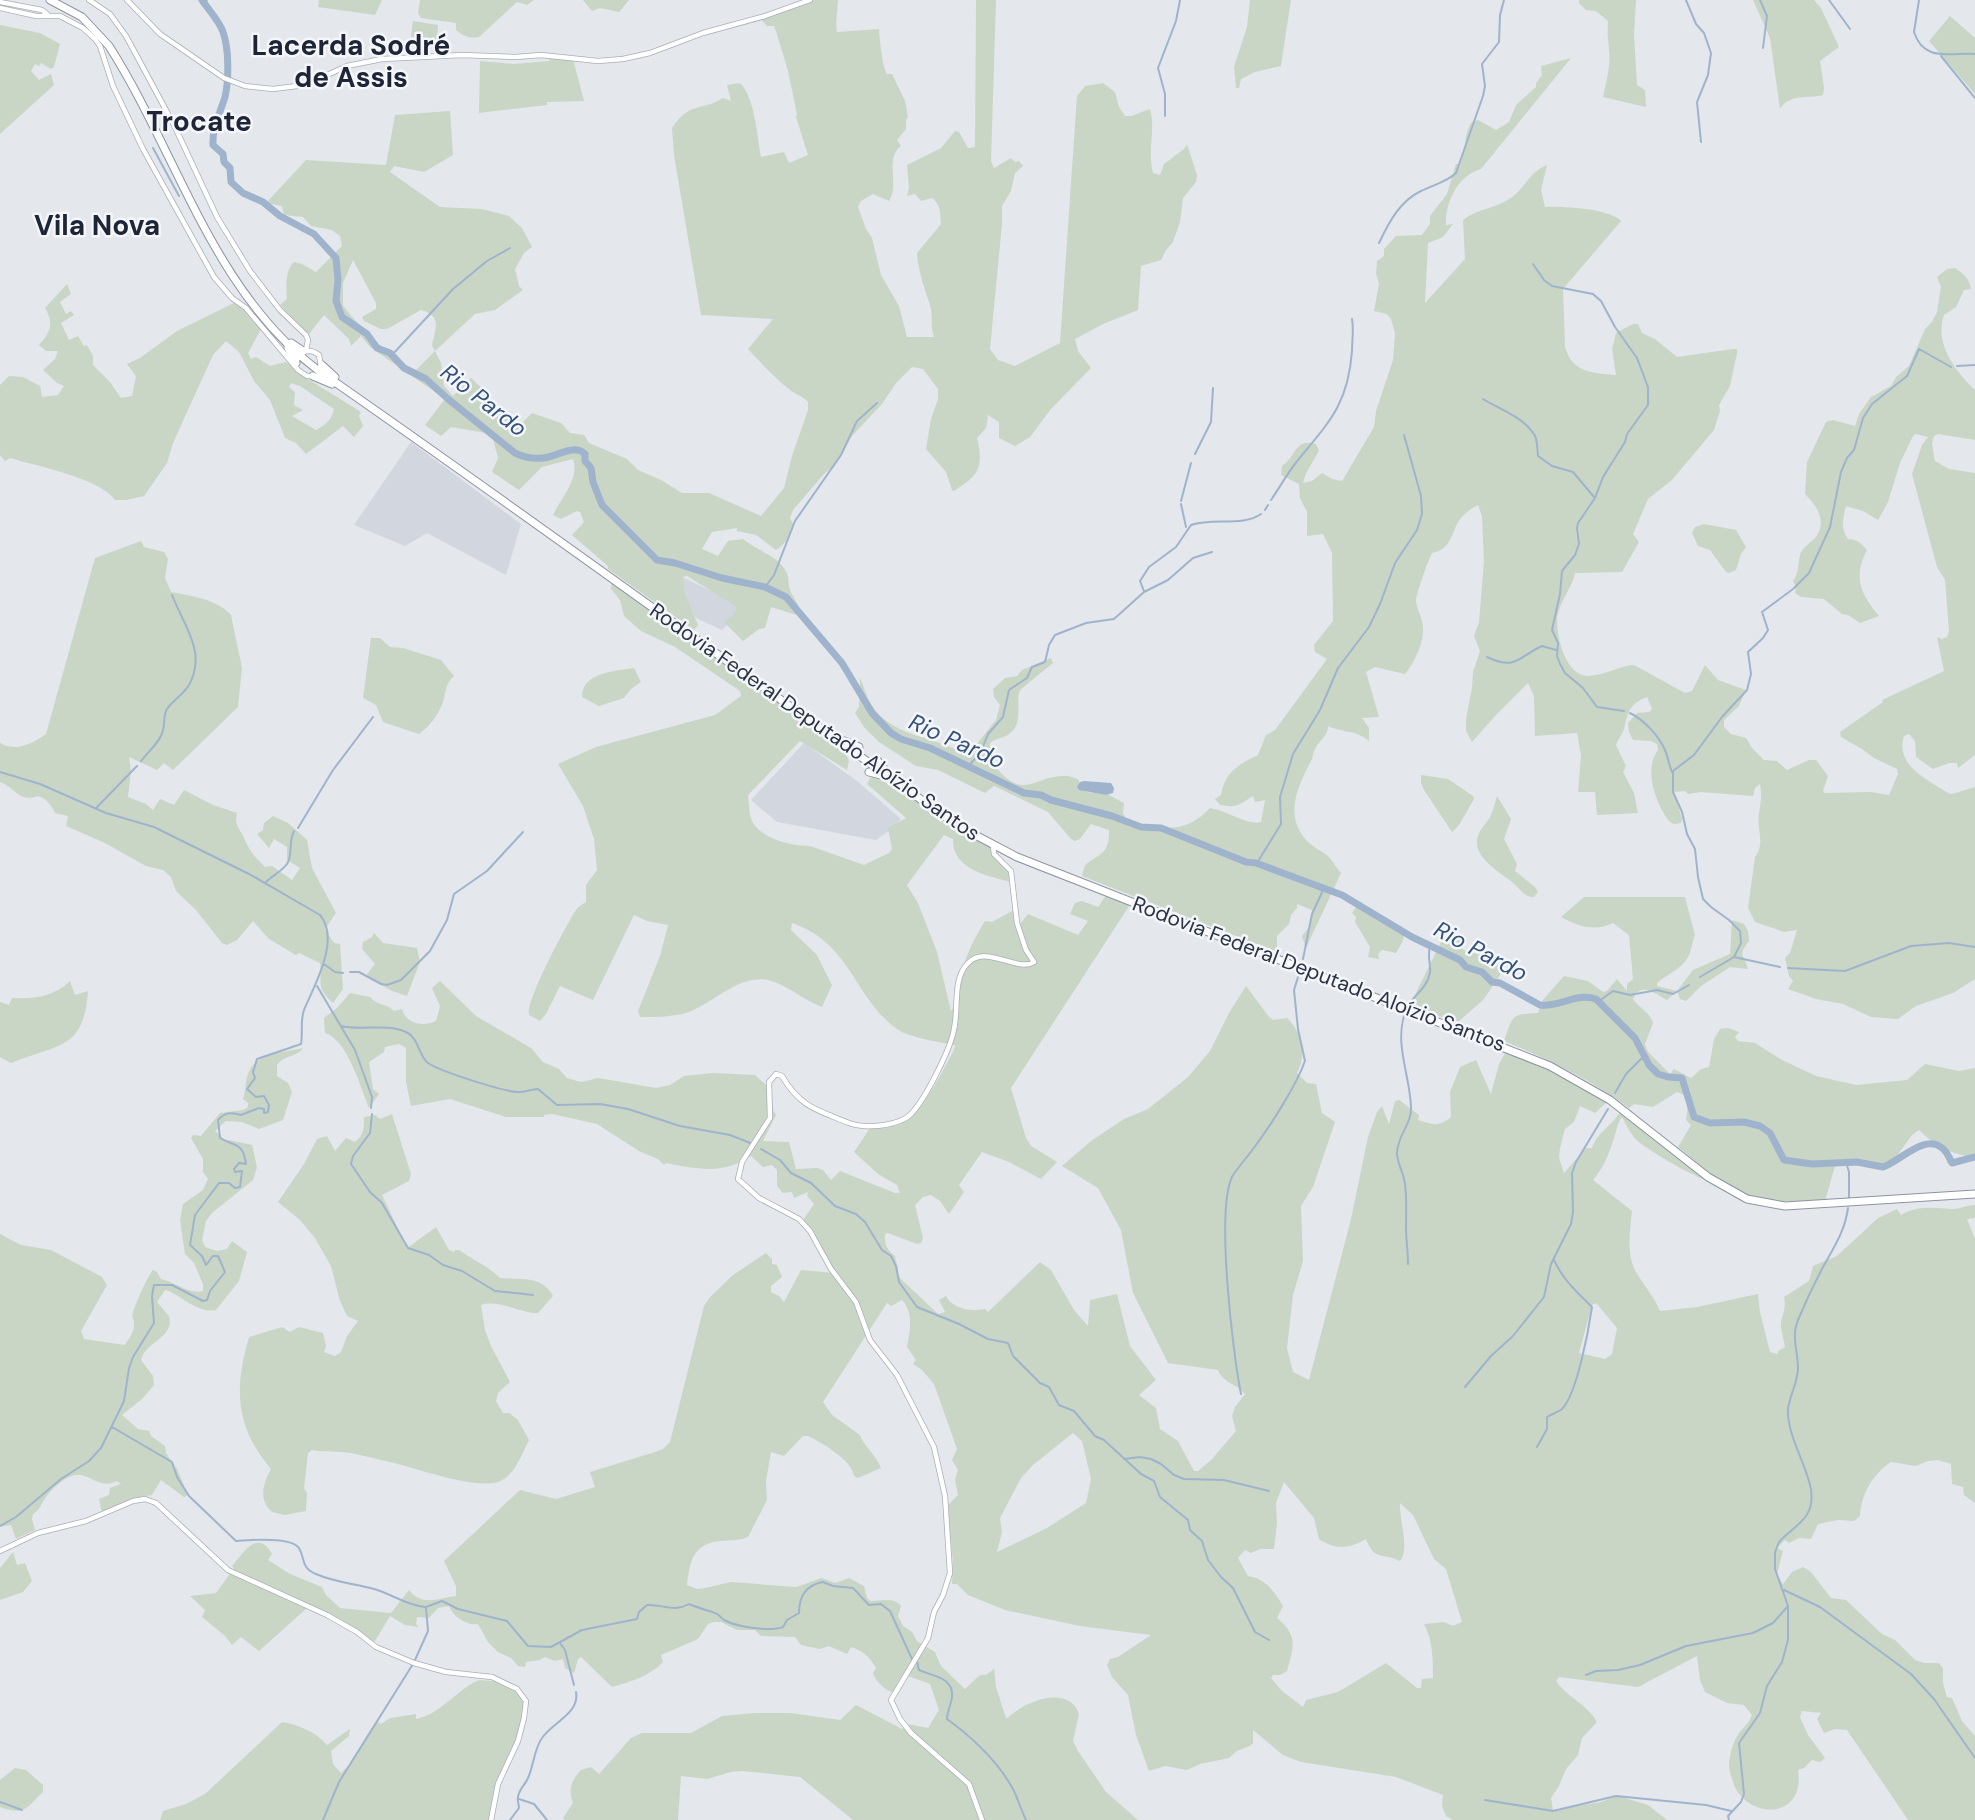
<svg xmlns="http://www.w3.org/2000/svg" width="1975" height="1820" font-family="'DM Sans',sans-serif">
<rect width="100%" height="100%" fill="#e4e7ec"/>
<!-- built -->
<path fill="#d2d6de" d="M411 442 521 524 506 575 427 533 405 546 354 525Z
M682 577 745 607 722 630 696 618 684 603Z
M804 743 857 781 901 819 893 828 876 840 777 822 751 800Z"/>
<!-- green -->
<path fill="#c9d6c5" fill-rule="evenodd" d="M319 0H382L375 15 318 7Z
M420 0H534L527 5 517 2 479 37C469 39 464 36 456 30V23L421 18 418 13Z
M583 0H629L619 12 600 8 592 11Z
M813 0H838L836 25 837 32 879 29C880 41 882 66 887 74H892L905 101 908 117 906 120V129L897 140 901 146C884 159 900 184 889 201L873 194 861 201 858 207 866 229 872 238 881 275 899 306 907 337H934C930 327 933 320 931 309 926 291 918 273 917 253L941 224C940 213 941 205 932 198L921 201 915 194 907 196 909 188 907 165 941 148 955 131 959 132 968 148 975 147 976 0H996L991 161 994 168 1011 158 1015 162 1019 161 1023 166 1015 173 1011 191 1002 206V224L990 349 998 360 1015 366 1060 343 1077 96 1085 86 1103 83 1115 92 1119 107 1125 116H1131L1150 109C1156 130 1147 150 1153 173L1160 175 1164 164 1184 149 1187 144 1197 175 1196 182 1183 198 1180 222 1173 242 1166 250 1161 260 1141 266 1138 310 1103 324 1075 339 1078 351 1091 368 1051 409 1030 437 1015 446 999 438V422L988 415 986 428 977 438C984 468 979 475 954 491L952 490 946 472 926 449 931 419 938 399V389L923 369 912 367 896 383 882 404 852 436 836 464 824 474 793 510 790 518 794 525C790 537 786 543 776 550L756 535 737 531V528L712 532 702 549 718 556 728 541 743 539C758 551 779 556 787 573 789 579 788 584 790 590 794 600 800 603 800 616L771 607 765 628 759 629 743 641 724 622 733 616 737 607 687 576 683 577 685 595 698 625 694 630 608 569V566L572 535 584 522 580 512 577 511 561 519 553 515C561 498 580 478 573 459L542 467 519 490 492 472 498 458 493 439 486 433 451 427 441 436 425 425 445 399 370 347 361 336 351 346 349 339 324 315 309 334 280 305 287 299C286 288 285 270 294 262L302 264 316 272 342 246 340 236 332 230 311 226 303 217 284 215 282 206 266 203 306 160 386 165 395 115 450 111 453 155 424 172 394 166 390 172 440 207 482 209 509 216 522 228 532 247 524 253 515 269 519 286 523 290 495 310 475 314 435 351 441 363 444 386 453 396 471 378 484 390 488 405 516 423H522L532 413 561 423 570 433 584 435 589 443 627 459 638 470 661 480 682 493H709L761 516 784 488 792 456 808 410V402C802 395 796 395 790 390 774 377 761 363 748 349L773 319 701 315 674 155 672 128C690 101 700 112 723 98L731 101 727 85 740 83C755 97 757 137 761 157L784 152 789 163 808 155 796 117 797 114 788 71 776 31 774 26H767L759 17ZM353 260 376 303V309L362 317 364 321 381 329H387L421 310C444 316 434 331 432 346L435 351 416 370C401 368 352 320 343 305V283Z
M1250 0H1291L1282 59 1281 66 1255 72 1241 79 1239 88H1236L1234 67 1247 27Z
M1579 0H1636L1634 34 1637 85 1645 90 1646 107 1603 97C1606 83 1611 65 1609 50 1608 39 1607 33 1608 21L1596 11 1586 10 1579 3Z
M1753 0H1814L1821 8 1839 47 1820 61 1824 88 1823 95C1808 99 1790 93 1780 109L1770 38Z
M1950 16 1975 38V94L1929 41Z
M413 21 438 25 437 41 411 37Z
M0 25 40 33 60 44 54 67 51 69 41 63 39 66 35 64 31 71 39 80 51 74 54 85 0 134Z
M550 57 573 59 584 101 547 102V105L479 113 480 61 514 64 549 61Z
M1571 58 1481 169C1457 176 1445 203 1446 225L1453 224 1443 237 1428 243 1425 303 1465 259 1463 220C1478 208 1495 209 1509 199 1525 189 1529 172 1547 165L1541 190 1545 207C1563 206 1611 209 1621 221L1563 289 1565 347C1572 373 1593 373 1616 375L1612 349 1616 333 1633 324H1638L1642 333 1655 339 1677 357 1733 349H1737V353L1730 386 1719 405 1720 411 1714 430 1672 480 1648 499 1633 534 1639 542 1622 572 1575 573C1572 588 1562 598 1558 613 1554 630 1564 675 1587 676 1603 676 1618 666 1634 665L1685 693 1692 691 1705 665 1718 680 1746 690 1739 706 1724 720V727L1731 734 1746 738 1752 748 1764 760 1777 761 1787 770 1809 760H1816L1828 776 1823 791 1825 793 1871 792 1889 795 1898 774 1897 769 1874 758 1862 749 1841 737 1840 732 1883 702 1882 700 1944 671 1937 637 1942 639 1947 637 1949 631 1945 580 1937 567 1912 474 1922 445 1928 437 1916 434 1913 436 1900 463 1888 502 1878 520 1863 511 1846 506C1843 518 1840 528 1848 539 1857 539 1861 543 1867 550 1853 576 1860 594 1879 616L1860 623 1848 615 1842 614 1824 599 1801 597 1795 593 1796 586 1793 581C1800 570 1797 566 1800 555 1802 548 1810 543 1815 538 1828 522 1817 506 1805 494L1807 462 1826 422 1833 420 1855 426 1859 414 1871 397 1891 386 1896 377 1909 366 1925 329 1932 322 1937 312 1941 287 1937 277 1947 269 1955 268C1963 273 1970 279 1971 289L1964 290 1956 307 1944 315C1934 344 1955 370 1975 390V440L1938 434 1934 436 1932 444 1935 461 1949 469 1975 473V755L1958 768 1957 763H1949L1933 769 1916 757 1915 741 1909 734 1904 736C1895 766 1927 779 1948 793L1952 794 1975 787V979L1953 993 1916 1006 1898 1019 1871 1017 1843 1004 1816 999 1788 989 1793 981 1789 976 1785 958 1790 953 1797 930 1784 932 1755 922 1748 908 1755 857C1766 843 1756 829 1759 813 1761 802 1762 795 1760 784L1755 788 1753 796 1701 792 1688 794 1685 791 1674 792 1682 819 1681 823 1674 824 1670 822C1656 805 1643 769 1658 750L1657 744 1651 741 1633 740 1629 732 1628 723 1637 713 1649 712 1652 709 1647 697C1630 703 1628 712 1624 729 1622 735 1618 739 1616 745L1626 766 1623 772 1634 793 1638 813 1597 815 1595 792H1578L1581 755 1577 733 1535 736 1534 696 1528 683 1496 715 1472 742 1466 731V719L1472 688 1473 672 1480 651 1474 636 1479 622 1484 561 1482 516 1478 505C1470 509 1461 516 1457 524 1451 537 1449 550 1432 553 1428 561 1416 594 1416 601 1417 610 1423 619 1423 628 1424 643 1414 663 1405 674L1375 667 1366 672 1379 717 1362 718 1369 728V741C1357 730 1343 733 1328 726 1328 737 1319 740 1315 749 1313 752 1313 756 1312 759 1299 785 1283 813 1306 840 1312 847 1321 850 1328 856 1333 861 1336 868 1341 873L1306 948 1302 936 1311 924 1312 910 1297 904V908L1291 915 1289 924 1277 936V952L1082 876 1085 865C1101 852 1109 855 1109 830L1091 824 1080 839 1075 841 1071 839 1048 812 994 786 985 793 938 770 916 766 879 742 864 727 855 713 859 707 860 678C864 686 866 696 871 704 891 736 927 735 957 750L964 746 976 745 996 720 1000 705 994 697 993 689 1005 678 1017 676 1022 670 1051 658 1053 663 1020 690C1015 703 1024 723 1010 733 1004 739 997 737 990 743 990 757 992 764 1001 773 1025 798 1037 776 1063 776 1069 775 1074 778 1079 780V787L1087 792 1109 795 1124 803 1123 813 1127 821C1163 828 1183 836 1210 808 1226 810 1248 826 1261 822L1265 800 1255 802 1253 796C1238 805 1238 808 1220 805L1215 799 1221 795C1224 773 1239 764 1258 755L1266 735 1275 730 1327 659 1315 652 1314 645 1333 621 1332 553 1323 534 1307 536V512L1300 498 1299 484 1281 475 1282 466C1297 456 1294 438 1316 444L1319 451 1306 473 1303 483 1312 481 1322 473 1332 479 1342 481 1374 427 1376 411 1393 360 1395 333 1391 319 1387 314 1374 311 1379 284 1376 273 1377 261 1384 256V249L1396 236 1422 235 1430 224V216L1447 194 1456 164H1459C1468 149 1462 139 1471 123L1478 120 1496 130 1509 122 1516 105 1536 87V83L1542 75 1541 66Z
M67 284 71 294 60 302 66 314 71 311 74 315 61 323 69 340 78 336 84 346 87 345 93 356V365L110 382 121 398 132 396 136 376 127 364 140 358 177 331 238 301 261 329 248 353 251 359 256 357 270 366 286 362 303 376 361 412 359 416 363 426 354 437 343 426 306 454 296 443 285 438 270 400 254 381 239 352 226 341 213 355 173 443 167 463 144 496 126 500H115C100 478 36 466 10 458L5 461 0 455V385L9 376 23 377 40 386 42 397 58 395 64 386 57 383 43 370 55 359 58 351H46L39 345C51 332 54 323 45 308ZM291 383 300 386 334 409C332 420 325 425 316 430L292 416 303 410 294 405 295 392 289 387Z
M1704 524 1736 530 1746 547 1741 554 1736 570 1729 573 1726 572 1710 550 1698 546 1692 533 1695 527Z
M141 541 144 547 164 552 168 559 165 578 171 592C191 596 217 599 231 615L242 668 238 707 173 770 164 763 157 770 129 757 131 771 128 797 146 804 153 810 160 799 174 805 184 790 213 805 237 813C234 827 240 828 245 840 250 852 255 857 265 867L272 866 292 880 300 868 287 860V847L274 839 269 848 257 834 263 830 264 823 273 816 288 823 307 840 312 868 336 913 325 929 334 943 340 944 343 989 333 1003C314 986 323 983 320 963L299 953 296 955 269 939 253 921 237 940 227 945 222 943 196 910 176 891 171 877 163 870 146 866 105 843 66 826 68 816 55 813C51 805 47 799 38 796 19 803 16 788 0 782V743C16 752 32 744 46 734L95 558Z
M612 580 844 749 849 761 847 770 800 741 748 795C749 803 749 816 753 823 764 840 792 846 810 846L864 865 889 853 892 849 888 828 906 818 867 784 870 778 879 774 994 848 1004 862 1014 883C991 876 952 871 953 839L944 835 907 885 918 903 937 952 951 1011C964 998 958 985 963 968 968 950 976 936 985 921L992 922 1014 910 1020 924 1028 914 1078 935 1088 921 1070 914 1075 903 1082 901 1098 907 1107 894 1131 903 1011 1088 1026 1138 1031 1146 1057 1162 1041 1179 1009 1162 982 1152 959 1185 964 1192 949 1214 940 1201 931 1195 923 1197 915 1205 923 1238 921 1243 917 1244 888 1233 885 1234C884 1245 887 1249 895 1256L898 1269 897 1274 901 1279 938 1314 945 1312 939 1300 946 1296C953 1309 971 1312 985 1309L988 1312 1040 1262 1051 1270 1074 1310 1088 1326 1090 1300 1117 1294 1130 1346 1156 1380 1139 1395 1156 1408 1160 1429 1178 1441 1194 1471H1198L1212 1459 1236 1431 1232 1416 1235 1407 1245 1394C1237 1384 1223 1383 1218 1370L1168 1363 1133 1293 1121 1230 1098 1188 1062 1166 1091 1141 1124 1119 1148 1109 1188 1077 1210 1051 1229 1013 1246 986 1269 1017 1273 1020 1287 1018C1303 1034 1307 1053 1297 1073L1307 1083 1316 1084 1322 1113 1335 1122 1313 1187 1301 1206 1303 1261 1293 1295 1287 1348 1293 1372 1309 1380 1351 1219 1368 1137 1377 1112 1382 1106 1389 1124 1395 1101 1399 1100 1419 1115 1418 1120C1432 1124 1438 1128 1451 1117L1450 1092 1460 1067 1476 1060 1491 1094 1499 1064 1507 1050 1543 1065 1608 1101 1595 1113 1580 1106 1574 1122 1565 1129 1560 1148 1559 1158 1564 1173 1586 1148H1592C1598 1131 1612 1126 1620 1112L1708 1181C1695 1177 1640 1147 1633 1136 1629 1131 1625 1123 1622 1117 1617 1123 1617 1130 1614 1138 1609 1154 1604 1167 1593 1180L1632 1211C1630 1230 1626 1254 1636 1272 1644 1286 1654 1296 1660 1311L1697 1307 1758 1294 1760 1312 1770 1352 1778 1354V1351L1785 1347C1784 1340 1782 1334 1781 1328 1780 1317 1787 1311 1784 1297L1809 1281 1813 1266 1837 1256 1878 1218 1897 1209 1901 1215C1917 1205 1935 1208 1952 1209 1960 1209 1967 1205 1975 1205V1218L1967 1219 1975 1239V1503L1964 1495 1963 1487 1952 1484 1951 1464 1938 1460 1928 1461 1916 1466 1891 1462C1873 1474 1861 1494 1860 1516L1854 1521 1838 1520 1818 1524 1811 1539 1799 1538 1789 1543 1785 1540 1777 1548 1783 1551 1777 1574 1783 1584 1792 1572 1803 1567 1811 1572 1831 1598 1846 1600 1882 1634 1895 1640 1915 1660 1924 1663H1939L1943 1668V1683L1947 1697 1952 1698 1962 1721 1975 1736V1820H1908L1847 1730 1835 1729 1824 1733 1817 1719 1821 1713 1802 1711 1800 1717 1808 1735 1825 1758 1820 1762 1812 1760 1804 1768 1798 1770C1806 1820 1749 1820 1734 1785 1732 1779 1729 1771 1729 1764 1730 1754 1733 1741 1739 1733 1744 1727 1749 1723 1752 1715L1744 1705 1727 1703 1705 1692 1700 1680 1697 1656 1638 1687 1559 1677 1556 1681C1567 1697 1588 1705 1597 1722L1582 1738 1578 1755 1566 1769 1559 1786 1551 1798 1553 1810 1601 1802 1618 1796 1648 1805 1667 1820H1453L1446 1816 1442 1806 1443 1795 1396 1777 1301 1762 1283 1755 1253 1730V1743L1250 1746 1237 1751 1229 1758 1200 1764 1187 1770 1165 1766 1149 1771 1136 1735 1128 1695 1112 1677 1107 1665 1110 1659 1118 1657 1151 1635 1080 1626 1005 1610 968 1595 957 1584H952L953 1563 948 1505 958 1495 955 1480 958 1470 952 1460 957 1449 934 1384 922 1370 913 1364 916 1360 907 1347C910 1331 914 1313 902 1300L891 1306 887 1303 823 1402 832 1415 860 1435C863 1445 876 1455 881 1468L858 1478 854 1476C853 1461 821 1442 808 1436H803L784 1456 771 1452 766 1481 767 1500 748 1537C738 1541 731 1540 720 1541 692 1544 690 1562 687 1585L697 1589 705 1588 731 1582 796 1587 822 1578 835 1583 849 1578 864 1586 867 1598 871 1601C881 1601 894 1597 901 1606L898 1616 903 1626 912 1632 917 1641 935 1652 941 1666 965 1689 980 1675H986L994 1669V1666L996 1687 1006 1718H1008C1024 1701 1069 1684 1079 1714L1073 1741 1078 1751 1106 1792 1138 1820H853L800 1777 742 1771 731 1772 707 1779 681 1776 678 1820H565L563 1818 573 1803C568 1789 571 1781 581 1770L591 1767 599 1774 631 1738 642 1733H691L722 1716 754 1713H790L840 1720 856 1705 902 1729 907 1724 928 1728 939 1710 930 1684 908 1676 904 1678 894 1693C885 1690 876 1682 873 1673L876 1668C870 1657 863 1651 851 1647L847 1654 829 1646 820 1649 801 1645 795 1637 761 1636 755 1630H737L721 1622H713L708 1624 698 1639 661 1655 663 1662C650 1676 630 1682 612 1687L581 1657 578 1659 574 1673 565 1668 563 1659 555 1661 545 1657 540 1660 526 1662 525 1667 518 1666 511 1658 498 1652 488 1642 478 1624C467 1626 453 1617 449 1606L438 1608 429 1618 417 1617 416 1624 419 1627 405 1625 390 1616 375 1641 368 1640 359 1632 307 1608 259 1651 241 1637 232 1645 225 1636 202 1617 205 1610 190 1596 216 1593 234 1568 232 1566C243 1553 258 1528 272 1554L268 1560 290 1574 322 1587 326 1595 340 1608 391 1613 409 1590C422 1607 438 1598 456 1596V1586L444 1561 520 1490 556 1499 595 1487 590 1472 655 1452 663 1449 670 1442 704 1306 710 1297 733 1275 766 1253 772 1259V1264L777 1265 782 1277 771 1286V1292L779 1296 784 1302 801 1270 835 1273 814 1232 803 1220 814 1204 807 1196 808 1192 794 1198 792 1192 783 1193 777 1186V1170L772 1165 763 1167 751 1156C724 1175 696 1169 666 1163L664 1165 658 1159 639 1151 597 1124 552 1114 544 1115V1117H506L450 1099 411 1106 406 1082V1048L399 1044 385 1047 384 1052 369 1062 373 1089 379 1094 369 1108C361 1088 347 1039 325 1033L324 1018 337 1008 350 993 370 997C377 1006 387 1003 394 1011L402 1009C406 1024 423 1027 436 1021L440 1006 432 988 440 981 476 1016 531 1048 543 1062 559 1069 567 1078 577 1081 582 1082 598 1078 656 1088 670 1085 684 1076 713 1073 755 1075 771 1089 773 1110 776 1115 763 1141 789 1142 796 1169 817 1168 823 1170 831 1180 840 1171 895 1193H900L897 1185 878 1174 854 1152 872 1125C922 1124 933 1087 954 1050L955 1045C940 1042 910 1038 897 1029 854 998 851 943 792 923L791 930 817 955 832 985 822 1007C803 1000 788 985 768 980 740 974 714 1002 689 1012 673 1017 656 1017 640 1017L638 1011 660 956 668 925 647 921 634 915 593 1000 560 986 546 1014 540 1021 529 1015C525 1002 565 928 574 913 577 907 581 905 586 902V885L597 870 594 839 583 806 558 764 596 747 715 715 741 696 740 691 675 647 641 631 624 616 620 600 611 589ZM1596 1303 1617 1328 1612 1354 1605 1359 1579 1353 1592 1305ZM1073 1433 1082 1441 1091 1479 1086 1503 1047 1528 997 1552 1002 1532 1000 1518 1021 1478 1033 1465ZM1284 1482 1314 1518 1319 1539C1335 1550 1349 1549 1366 1539 1375 1562 1382 1552 1400 1561 1410 1549 1399 1520 1400 1503L1413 1515 1434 1559 1446 1569 1462 1622 1453 1626 1444 1622 1424 1624C1433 1641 1433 1660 1433 1678L1422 1679 1421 1688H1417L1386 1663 1338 1692 1306 1700 1303 1707 1282 1691 1271 1678 1273 1675H1280L1287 1671C1294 1646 1298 1635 1277 1618L1283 1606C1275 1592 1265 1578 1248 1576L1238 1558 1245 1550 1251 1553 1260 1549H1274L1277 1523 1276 1503Z
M371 638H380L390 647 403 648 441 660 454 676C445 684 446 692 443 702 438 715 430 726 419 734L383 722 376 705 363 698Z
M634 668 641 682 631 689 624 698 599 706 582 697C582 672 616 671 634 668Z
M1421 775 1448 779 1473 796 1474 799 1459 825 1452 832 1424 790 1421 783Z
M1497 796 1511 819 1504 839 1517 864 1515 871 1535 887 1538 892 1534 897C1523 897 1520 888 1512 882 1499 872 1471 856 1478 836 1480 829 1486 824 1490 817 1493 811 1495 803 1497 796Z
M1584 897H1685L1695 935C1692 942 1692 950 1688 957 1681 970 1667 974 1657 983V986L1677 991 1693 970 1730 954 1732 920 1744 924 1748 931 1749 941C1737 957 1744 953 1748 969L1730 967 1701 986 1686 1001 1680 999 1677 991 1667 1000C1655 994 1642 981 1633 999 1640 1009 1649 1011 1653 1023L1645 1044 1648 1052 1670 1074 1674 1069 1691 1078 1701 1069 1709 1067 1714 1039 1720 1029 1728 1028 1739 1032 1735 1037 1738 1041 1755 1043 1782 1060 1816 1076 1856 1085 1907 1080 1925 1064 1959 1071 1975 1068V1159L1939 1148 1919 1130 1912 1135 1888 1168 1862 1162 1852 1166H1835L1825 1201C1792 1203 1760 1204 1730 1187 1711 1177 1695 1160 1678 1147L1691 1125 1686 1120 1688 1103 1686 1096 1677 1092 1653 1107 1634 1104 1629 1108C1588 1078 1550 1060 1504 1041 1513 1016 1510 1014 1538 1013L1542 1001 1564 976 1588 981 1603 992 1607 991 1617 979 1627 991V984L1633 979 1629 935 1613 923C1594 932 1578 926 1561 917Z
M1358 904 1404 930 1403 941 1396 953 1382 950 1378 954 1379 959 1368 957 1370 947 1355 922 1356 917 1352 913Z
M1451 931 1456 933 1463 942V950L1489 957 1503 971 1483 1000 1457 1023 1410 1005 1441 942 1446 932Z
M374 933 383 943 417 948 420 962 407 996 392 991 368 977 367 974 375 964 362 949 363 942 372 937Z
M70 981 75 995 88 991C84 1051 57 1044 11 1063L0 1057V1002L9 1005 12 998C33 999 54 997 70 981Z
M303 1048C297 1057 284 1055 277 1065V1076L288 1083 292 1092 283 1120 259 1129 242 1122 226 1121 215 1131 224 1139 252 1145 257 1167 253 1180 212 1213 206 1221 202 1240 205 1247 217 1251 227 1249 232 1241 247 1252 239 1281 216 1310C198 1313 185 1299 169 1291L165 1290 157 1302 169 1316 170 1324C165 1341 146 1343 141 1360L153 1376 154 1385 142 1399 122 1415 138 1429 149 1431 151 1436 165 1446 166 1453 177 1469 188 1495 184 1497 161 1480 152 1495 139 1497 102 1513 99 1499 109 1495 110 1488 121 1484 117 1481C99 1490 90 1473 76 1475 65 1476 52 1489 46 1497 41 1504 40 1510 33 1514L32 1519 35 1530 16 1539 11 1525 0 1527V1234L21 1245 51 1250 102 1277 107 1285 81 1331 84 1339 125 1345C129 1338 134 1333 134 1324 134 1318 131 1318 133 1312 135 1305 148 1275 153 1270L157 1272 161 1279C174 1282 191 1295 203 1291V1284L194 1263 185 1254 180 1220 183 1204 203 1190 208 1179 203 1172V1159L191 1138 193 1135 201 1136 220 1113 243 1110 248 1107V1103L243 1099C246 1090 245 1085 247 1077 253 1052 283 1053 303 1048Z
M392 1114 411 1174 409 1181 382 1195 407 1248 436 1227 449 1250 454 1252 455 1250H459C473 1260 488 1266 500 1278 521 1280 542 1275 553 1296L538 1313C519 1313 499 1299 481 1305L485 1330 491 1346 510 1382 498 1393 496 1401 503 1413H509L518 1420 529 1440C522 1454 514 1477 498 1482 472 1490 409 1465 381 1460 368 1457 352 1452 339 1452 329 1451 322 1452 312 1450L308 1453 304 1488 307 1493 306 1511 285 1515 272 1512C258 1499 263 1484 271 1469 235 1426 234 1389 249 1337L282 1327 290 1332 299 1327 323 1333 326 1346 324 1352 335 1356 341 1352 347 1336 358 1321 347 1316 340 1301 331 1266 315 1238 300 1220 278 1202 304 1164 317 1139 327 1136 335 1151 346 1138 355 1142C364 1135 364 1128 364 1117L375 1115 380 1119Z
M13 1552 17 1565 25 1563 32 1581 23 1592 0 1600V1568Z
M479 1680C505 1683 513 1676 528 1701L519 1744 513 1758 498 1777 490 1820H160L163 1811 186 1804 205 1794 282 1722C299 1725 316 1732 327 1745L350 1729 349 1736 331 1751 333 1764 341 1773 348 1766 376 1721 381 1724 390 1718 416 1714V1719C441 1714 456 1690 479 1680Z
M15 1768 26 1770 43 1785V1792C26 1808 25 1816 0 1807V1780Z"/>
<!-- water -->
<path fill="#9fb4cc" d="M1084 781 1111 783 1114 788 1113 793 1106 795 1079 790 1077 787 1080 782Z"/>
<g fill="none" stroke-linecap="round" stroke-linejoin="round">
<!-- stream -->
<path stroke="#9fb4cc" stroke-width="2" d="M1686 0 1696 24 1704 33 1711 53 1708 75 1697 102 1701 142
M1760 0 1767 16 1763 48
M1829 0 1850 29
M1919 0 1914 32C1924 63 1951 52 1975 54
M204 3 207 0
M1941 56 1975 98
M1165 116V94L1158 68 1176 21 1180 0
M153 148 179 196
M1379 243C1389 222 1400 201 1421 191 1433 185 1447 182 1456 173L1483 96 1485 86 1482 64 1499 42 1500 15 1504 0
M1533 264 1544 280 1552 286 1593 294 1601 301 1615 327 1637 358 1648 387V405L1627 434 1625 442 1603 477 1595 498 1578 523 1577 528 1579 544 1575 555 1562 571 1560 594 1552 630 1558 643 1557 656 1560 664 1565 673 1583 688 1597 707 1624 711
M392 355 453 289 487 261 510 248
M1957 366 1975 365
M1483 399C1499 409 1523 417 1534 434 1538 440 1537 449 1538 456L1552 466 1573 472 1594 497
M1195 454 1211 422 1213 388
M1271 500C1280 487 1288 472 1298 460 1330 421 1348 404 1352 351 1352 340 1354 330 1352 319
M1181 501 1191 463
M1181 504 1186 527
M1265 510 1268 505
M765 587 774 575 795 521 841 455 857 421 877 403
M1144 591 1140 581 1149 567 1176 547 1191 525C1212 517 1243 527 1261 514
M1487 657C1516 671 1518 657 1542 646L1556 650
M1630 713C1644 720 1659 736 1665 750 1668 757 1669 765 1672 772
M141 761C148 752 161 741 163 730 165 723 163 716 167 709 173 700 183 695 189 685 207 652 184 626 172 595
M968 766 980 754 988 734 1003 717 1009 690 1027 678 1032 667 1045 662 1049 645 1055 635 1086 623 1114 619 1144 592 1168 580 1193 558 1212 552
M0 772 40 784 106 813 154 827 251 875 320 915C341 940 314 986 304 1010 300 1020 303 1034 301 1044L257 1059 253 1072 255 1078 247 1089 256 1097 264 1096 269 1105 268 1112 264 1113V1109L259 1108 241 1115C232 1112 225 1112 218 1120L220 1138C234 1147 243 1141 246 1164L239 1163 234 1169 235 1172 242 1171 240 1187 235 1188 229 1183H219L195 1215 190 1245 202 1256 206 1265 213 1256H218L225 1272 210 1291 207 1300 203 1301 172 1285H154L152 1296 154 1323 133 1357 129 1368 124 1401 101 1448 89 1461 61 1479 16 1517 0 1526
M97 807 137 766
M298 828 333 770 373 717
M1257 863 1281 824 1280 797 1293 754 1320 710 1338 668 1369 627 1380 604 1395 563 1417 530 1422 514 1421 496 1404 435
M266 882C272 876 282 871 287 864 293 855 288 843 294 831
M1734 957 1741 943 1740 931 1729 920 1711 907 1703 899 1698 877 1695 849 1687 834 1682 812 1673 792V771L1694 755 1722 717 1747 690 1751 674 1748 652 1763 638 1768 630 1762 612 1793 589 1809 573 1830 527 1841 472 1847 458 1854 450 1863 418 1872 404 1907 376 1919 349 1951 367
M1303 959 1312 914 1324 888
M324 964 335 972 343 973
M1788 968 1845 971 1911 946 1949 943 1975 947
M350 972H359L381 984 387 985 401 980 430 951 447 920 454 894 487 871 523 832
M1700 977 1734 957 1780 967
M317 986 355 1050 372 1097 371 1108
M1599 1001 1613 991 1630 995 1657 990 1673 994 1689 985
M1408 1006C1415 994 1427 988 1430 973 1431 963 1427 958 1430 946
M1405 1013C1394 1044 1410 1075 1411 1107 1412 1124 1397 1136 1397 1153 1397 1164 1404 1173 1405 1184 1407 1198 1406 1213 1406 1227 1406 1240 1408 1251 1408 1264
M341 1026C362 1031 386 1023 406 1032 419 1038 418 1055 428 1063 439 1071 502 1091 517 1092 524 1093 531 1089 538 1089L557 1105 600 1104 628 1109 680 1126 730 1135 753 1144
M1615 1093 1626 1074 1645 1055
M372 1114 370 1133 353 1156 351 1164 370 1192 382 1203 408 1248 429 1255 443 1265 462 1271 495 1291 533 1295
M761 1149 780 1160 791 1173 811 1183 835 1206 856 1214 865 1222 882 1250 891 1256 896 1266 899 1282 917 1307 959 1324 988 1339 1008 1343 1013 1356 1040 1383 1049 1387 1059 1405 1074 1411 1095 1436 1104 1440 1141 1474 1154 1481 1160 1497 1188 1520 1190 1530 1202 1541 1208 1560 1221 1577 1233 1588 1255 1632 1269 1640
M1846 1162 1849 1172V1200
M1465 1387 1491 1356 1513 1336 1544 1297 1551 1264 1571 1224 1573 1212 1572 1173 1576 1162 1608 1109
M1241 1394C1233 1355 1215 1206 1233 1175 1240 1165 1249 1155 1256 1145 1272 1123 1296 1086 1305 1061L1298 1029 1294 990 1299 974
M112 1427 172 1462 177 1477 189 1496 236 1541C249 1540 291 1536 299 1548 306 1560 300 1567 316 1574 334 1582 355 1584 374 1589 392 1594 405 1605 425 1607
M1537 1447 1547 1429V1417C1552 1414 1558 1412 1562 1409 1577 1394 1589 1328 1592 1307 1577 1292 1563 1280 1554 1260
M1124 1459 1140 1457 1151 1459 1161 1464 1174 1475 1184 1479 1224 1480 1269 1491
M1784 1590 1820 1607 1911 1674 1934 1699 1975 1758
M426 1607 442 1601 458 1609 507 1621 528 1646 551 1647 582 1630 637 1619 639 1612 647 1605C664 1604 673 1613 689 1604 698 1608 707 1610 715 1613 719 1614 721 1618 724 1620 737 1627 770 1632 783 1627L787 1620 799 1613C799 1596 806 1585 823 1582L833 1586 853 1588 869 1605 881 1604 890 1611 912 1659
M560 1643 565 1650 574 1685
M415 1660 428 1631 426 1608
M917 1662 919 1670C932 1676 954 1677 952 1697 951 1705 947 1712 947 1719 973 1738 997 1760 1013 1789 1018 1799 1021 1810 1026 1820
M1586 1675 1596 1671 1618 1670 1640 1665 1686 1646 1753 1633 1773 1623 1787 1607
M519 1799 534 1804 547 1820
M1485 1800 1553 1811 1616 1796 1706 1805 1731 1811
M0 1802 22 1810
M323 1820 339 1782 413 1664
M510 1820 519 1808C519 1804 517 1801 518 1797 519 1789 525 1785 528 1778 534 1765 534 1749 542 1738 553 1722 580 1713 576 1692
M1729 1820 1728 1816 1741 1802 1744 1794 1739 1743 1760 1713 1767 1686 1782 1662 1788 1640V1606L1775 1569V1552L1779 1542C1788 1532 1799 1526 1806 1516 1826 1488 1786 1445 1788 1409 1790 1394 1798 1382 1798 1368 1798 1352 1791 1336 1798 1320 1805 1303 1814 1284 1823 1267 1834 1247 1845 1231 1848 1208"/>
<!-- river -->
<path stroke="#9fb4cc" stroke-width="7" d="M202 0C208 9 220 22 223 32 229 48 229 80 225 97 220 113 212 128 213 145L223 154 224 162 230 168 231 182 243 193 263 202 280 216 314 234 336 258 338 280 336 301 342 317 367 334 377 348 390 353 404 368 426 379 448 399 515 453C523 457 534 459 543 458 556 457 574 443 585 454V461L591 468 593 482 602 505 657 560 675 563 722 578 765 587 786 597 842 663 872 713 891 733 901 739 930 748 1024 793 1041 795 1051 800 1112 816 1141 827 1161 828 1246 862 1256 863 1342 895 1412 937 1460 960 1466 967 1482 972 1492 982 1500 983 1540 1005C1558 1008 1577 992 1596 999L1635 1038 1649 1065 1658 1074 1668 1077 1682 1078 1694 1117 1710 1123 1744 1122 1760 1126 1770 1133 1784 1160 1812 1164 1857 1162 1883 1167C1899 1162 1925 1133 1942 1148 1947 1151 1949 1158 1952 1163L1975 1157"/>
<!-- secondary casing -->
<g stroke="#a9aeb7" stroke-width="6">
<path id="secondary" d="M89 0 110 14 126 36 174 125 217 217 250 271 280 310 306 335 308 340 306 350
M127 0 160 34 224 78 245 86 273 89 305 85 347 66 382 59 462 55 515 57 541 55 598 61 623 59 650 53 703 33 765 16 810 0
M0 2 42 10 47 14
M0 8 36 16H60L83 28 95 39 100 46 113 86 143 149 214 277 232 298 246 308 298 370 307 376H313
M296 367C296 354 307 346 319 355L321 367
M0 1551 38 1533 86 1521 133 1501 145 1499 156 1503 228 1570 327 1615 357 1632 376 1647 414 1663 446 1672 492 1677 517 1689 526 1701 524 1718 518 1741 498 1784 491 1820
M982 1820 969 1784 911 1733 900 1719 891 1700 928 1638 934 1612 943 1595 950 1573 945 1496 934 1447 897 1375 870 1340 856 1302 831 1269 810 1231 799 1219 759 1198 738 1179 742 1162 770 1118 769 1082 776 1074 782 1076C800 1107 817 1110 849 1123 865 1129 892 1126 906 1118 922 1108 951 1048 954 1029 959 1008 952 979 968 963 987 944 1018 973 1034 962L1026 950 1017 923 1011 871 994 854 993 846"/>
</g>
<!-- highway casing -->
<g stroke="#8b94a3" stroke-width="9">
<path id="highway" d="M50 0 82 17 109 46C178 154 212 291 319 371 534 520 745 676 960 827L1017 857 1550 1066 1610 1100 1708 1177 1747 1199 1785 1206 1975 1194
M291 343 303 351
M288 348 296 363
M322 365 335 377
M313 376 332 384
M844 741 859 747
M876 759 886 771
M869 772 885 776"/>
</g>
<!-- secondary -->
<use href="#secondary" stroke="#fff" stroke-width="4.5"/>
<!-- highway -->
<use href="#highway" stroke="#fff" stroke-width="7"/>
</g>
<g text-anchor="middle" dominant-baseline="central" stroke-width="5" stroke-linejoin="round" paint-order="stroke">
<!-- street labels -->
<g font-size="21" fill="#2b3445" stroke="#f4f6f9">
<text transform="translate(815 722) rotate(35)">Rodovia Federal Deputado Aloízio Santos</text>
<text transform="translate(1319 974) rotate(21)">Rodovia Federal Deputado Aloízio Santos</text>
</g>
<!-- water labels -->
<g font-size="23" font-style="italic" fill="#34527a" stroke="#f4f6f9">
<text transform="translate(484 400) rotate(38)">Rio Pardo</text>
<text transform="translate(957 741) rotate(24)">Rio Pardo</text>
<text transform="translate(1481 951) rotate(28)">Rio Pardo</text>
</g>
<!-- district labels -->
<g font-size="28" font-weight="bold" fill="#1d2536" stroke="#f4f6f9">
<text x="351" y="45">Lacerda Sodré<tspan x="351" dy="32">de Assis</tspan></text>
<text x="199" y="121">Trocate</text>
<text x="97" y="225">Vila Nova</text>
</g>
</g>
</svg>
